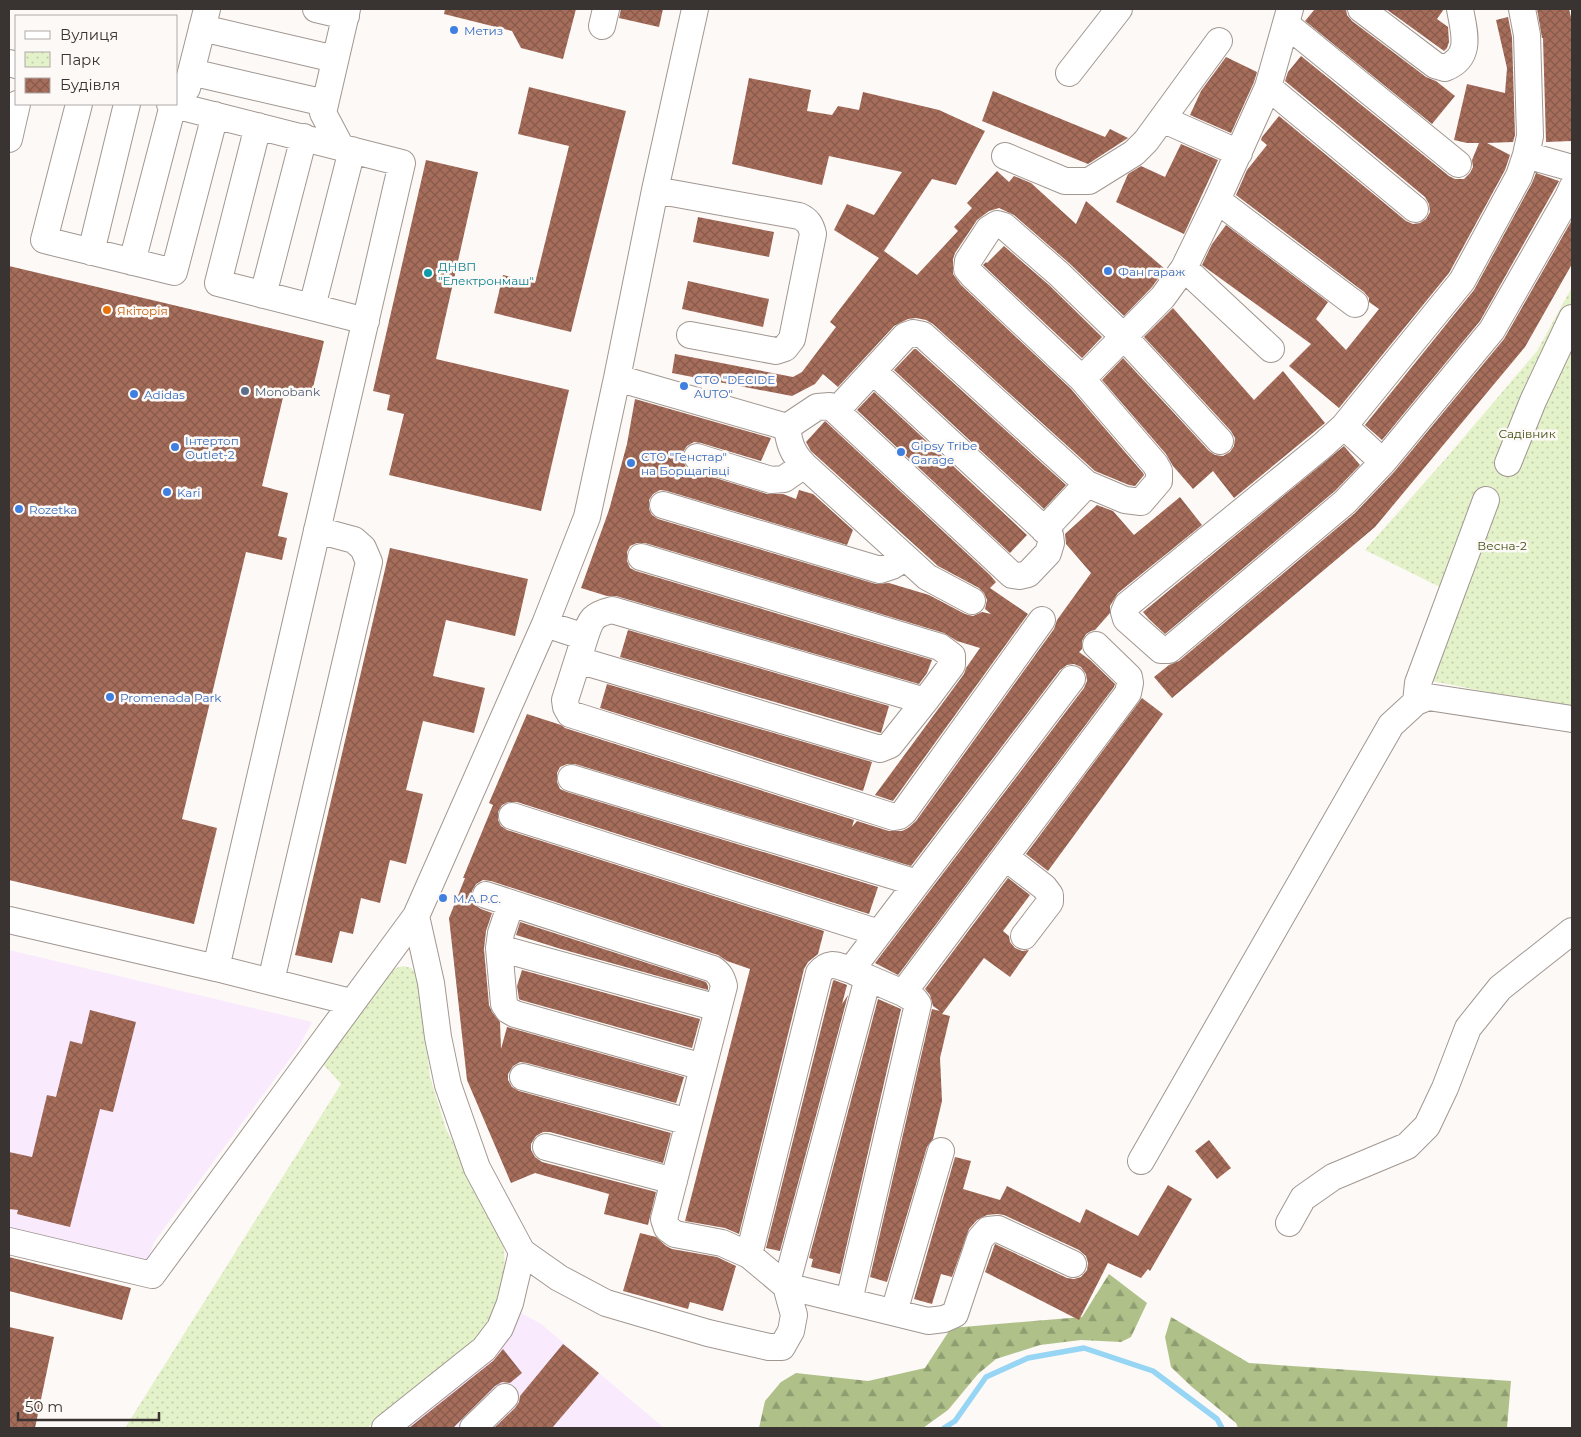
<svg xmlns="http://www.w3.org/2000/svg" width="1581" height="1437" font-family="Montserrat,sans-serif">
<defs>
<pattern id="forest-firs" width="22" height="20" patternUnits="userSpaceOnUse" patternTransform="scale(1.25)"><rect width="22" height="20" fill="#afc189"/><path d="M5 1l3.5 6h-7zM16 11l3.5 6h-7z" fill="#8f9e71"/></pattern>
<pattern id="park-dots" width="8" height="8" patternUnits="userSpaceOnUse" patternTransform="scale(1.25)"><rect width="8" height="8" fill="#e4f2ca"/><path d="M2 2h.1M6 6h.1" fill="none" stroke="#c4d0ae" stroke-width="1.8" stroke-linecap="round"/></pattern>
<pattern id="building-cross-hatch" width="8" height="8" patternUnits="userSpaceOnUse" patternTransform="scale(1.25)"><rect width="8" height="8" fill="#a66d5b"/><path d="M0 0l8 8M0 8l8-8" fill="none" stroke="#885a4c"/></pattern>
</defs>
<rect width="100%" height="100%" fill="#fdf9f6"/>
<!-- industrial -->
<path fill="#f9eafd" d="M9 950 312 1022 300 1045 154 1242 147 1262 9 1228Z
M521 1313 541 1324 664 1428H404L502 1346Z"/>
<!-- forest -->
<path fill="url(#forest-firs)" d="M1109 1274 1147 1303 1131 1337 1121 1342 1081 1340 1040 1345 996 1359 978 1374 948 1410 923 1428H759L765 1401 781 1382 796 1373 868 1381 925 1368 951 1328 1082 1317Z
M1171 1317 1249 1363 1511 1381 1507 1428H1238L1236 1423 1192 1387 1171 1367 1165 1337Z"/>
<!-- park -->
<path fill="url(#park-dots)" d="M1572 287V709L1417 678 1450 592 1365 550 1448 456 1537 351Z
M403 966 411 968 418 976 430 1077 446 1129 504 1244 505 1278 490 1327 434 1377 367 1428H125L341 1084 323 1064 382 982 393 969Z"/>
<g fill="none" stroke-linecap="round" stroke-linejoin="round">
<!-- stream -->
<path stroke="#96d5f4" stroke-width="5.5" d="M944 1428 955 1421 986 1377 1028 1358 1084 1348 1153 1371 1217 1419 1222 1428"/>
</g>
<!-- building -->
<path fill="url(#building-cross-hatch)" d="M445 9H576L563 59 521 48 512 31 444 14Z
M621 9H663L659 27 619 18Z
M1315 9H1346L1347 15 1352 21 1426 77 1436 81 1455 96 1432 124 1305 21Z
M1386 9H1444L1437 19 1448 27 1449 42 1447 48 1444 51Z
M1537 9H1569L1572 21V141L1546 142 1543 38H1542Z
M1508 17 1512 37 1515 135 1513 142 1487 143 1510 155 1505 170 1449 273 1339 408 1289 366 1311 344 1202 265 1212 244 1226 225 1328 302 1316 319 1346 350 1379 309 1369 302V298L1364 292 1236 195 1247 170 1267 145 1261 140 1262 137 1279 116 1406 221 1413 224 1420 223 1426 219 1430 212 1429 204 1425 197 1285 81 1288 72 1301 56 1449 176 1455 179H1464L1470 173 1473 167 1472 160 1479 143H1467L1454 140 1467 84 1505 93 1507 68 1496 20Z
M1226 57 1257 72 1254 82 1231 133 1190 115 1201 91Z
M749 78 811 90 807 111 832 115 838 106 859 110 863 92 939 110 985 131 956 185 932 179 884 251 917 275 958 231 954 227 972 208 967 203 997 171 1009 182 1014 176 1031 183 1076 224 1086 201 1165 269 1152 287 1124 316 1069 263 1014 215 999 208 989 211 977 220 955 253 953 259V274L961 285 1071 389 1143 473 1144 475 1135 486 1129 485 1095 471 933 324 926 320 916 318 908 319 894 326 838 387 823 374 815 384 792 396 672 373 675 354 793 377 802 372 836 327 830 322 879 258 834 230 847 204 874 215 902 172 829 156 822 185 732 164Z
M529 87 626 111 571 332 494 313 503 275 535 283 569 146 518 134Z
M993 91 1105 137 1110 129 1128 138 1088 164 982 121Z
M1181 144 1218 160 1184 234 1116 202 1128 174 1141 166 1165 177Z
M426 160 478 172 436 359 569 390 541 511 389 475 404 414 387 410 390 395 373 391Z
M1536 173 1559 181 1480 321 1382 440 1365 425 1474 290 1532 183Z
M698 217 774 232 769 257 693 242Z
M1572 220V264L1525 347 1375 527 1172 698 1154 677 1169 665 1179 661 1355 513 1394 472 1504 339Z
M1004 246 1049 285 1102 337 1082 358 983 265 986 262 987 263Z
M9 266 324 341 311 396 285 389 262 486 288 493 278 536 287 538 282 560 246 552 182 819 217 828 194 924 9 880Z
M688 281 769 299 763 327 682 309Z
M1173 308 1254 400 1283 371 1325 423 1234 498 1213 471 1193 489 1173 466 1166 454 1102 380 1123 358 1209 451 1215 455 1223 456 1230 452 1234 446 1235 438 1231 431 1144 337Z
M914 349H916L1066 485 1044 509 894 370Z
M874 392 1027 535 1010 553 857 410Z
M635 399 771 438 761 461 701 443 694 442 687 446 683 452V461L686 467 693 471 767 494H783L796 499 799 490 813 494 853 530 847 545 667 491 660 490 653 494 649 500V509L652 515 658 519 876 584 889 583 929 595 965 614 973 616 982 612 991 614 985 609 987 600 984 593 979 588 938 566 811 451 806 442 825 421 990 575 996 582 990 588 1028 614 893 801 875 795 964 674 966 668 980 648 957 641 944 633 645 543H637L630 546 627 552V561L630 568 636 571 932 660 927 673 919 684 616 596H607L581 588 609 510 627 444Z
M1344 446 1360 465 1335 491 1165 634 1149 619 1143 612Z
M1180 497 1202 525 1118 593 1110 606V613L1095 630 1091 631 1086 634 1082 641V649L1079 652 1090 660 1115 684 1114 687 898 975 875 963 1084 688 1087 681 1086 674 1081 667 1074 664 1067 665 1060 670 911 866 575 764H567L560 767 557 773V782L560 789 567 792 878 887 869 914 517 802H508L502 805 498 812V820L501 826 507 830 824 931 818 954 808 962 804 969 739 1234 725 1228 685 1221 750 969 727 961 718 955 491 881 483 880 476 884 472 891 471 899 475 905 481 909 492 913 486 931 484 949 489 1005 492 1012 500 1022 501 1049 507 1027 684 1077 676 1103 527 1063 520 1062 513 1066 508 1074V1080L512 1087 519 1091 671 1133 663 1163 550 1132H543L536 1136 531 1144V1150L535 1157 542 1162 656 1192 648 1225 604 1214 609 1194 535 1173 511 1183 467 1080 449 918 465 878H463L493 805 489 803 527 714 561 725 565 728 854 820 852 827 857 821 889 831H902L908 828 916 821 1054 629 1057 620 1091 573 1066 544 1065 534 1097 505 1113 511 1134 535Z
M390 548 528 579 515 636 446 620 433 676 485 688 474 733 423 721 406 790 423 794 406 864 390 860 380 903 361 898 353 934 340 931 332 963 295 955Z
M628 630 889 706 881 733 620 657Z
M607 684 872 762 863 791 600 708Z
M1142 698 1163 714 1048 871 1026 854Z
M1008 878 1030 895 1003 931 1009 936 1010 942 1015 948 1022 951 1029 950 1010 977 984 958 942 1014 950 1016 940 1058 942 1101 933 1139 927 1147 887 1282 870 1277 932 1009 940 1011 933 1006 930 995 925 989Z
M520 922 706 982 708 986V990L561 949 516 935Z
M522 970 700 1019 692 1048 521 1000 519 999 517 986Z
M834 980 847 985 842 1004 848 995 780 1251 766 1248 833 981Z
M878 999 901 1009 840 1274 811 1267 813 1259 809 1258Z
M90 1010 136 1022 113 1112 100 1109 70 1227 17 1214 18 1210 9 1209V1152L32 1157 47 1095 56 1097 70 1041 82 1044Z
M1209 1140 1231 1168 1217 1179 1195 1151Z
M955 1157 971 1161 963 1189 1000 1200 1007 1186 1080 1223 1086 1209 1138 1236 1168 1185 1192 1199 1150 1271 1148 1269 1141 1278 1108 1263 1079 1320 985 1272 995 1244 1067 1278 1074 1279 1081 1277 1087 1270 1088 1263 1086 1256 1079 1250 1004 1215 997 1214 987 1215 977 1220 969 1229 952 1277 941 1274 932 1304 914 1299Z
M640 1233 656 1237 666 1246 672 1249 717 1257 736 1266 723 1311 690 1302 688 1309 623 1291Z
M9 1257 131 1288 122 1320 9 1291Z
M9 1327 54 1337 35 1428H9Z
M563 1344 599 1373 552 1428H494L515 1408 519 1402 520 1396Z
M503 1349 522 1373 510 1383 502 1382 495 1386 453 1428H409L493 1361Z"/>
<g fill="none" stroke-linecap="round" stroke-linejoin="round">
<!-- minor casing -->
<g stroke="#a19791" stroke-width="28">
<path id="minor" d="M316 9 346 16
M1361 9 1435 65 1445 68C1473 57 1464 32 1460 9
M1522 9 1527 35 1530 136 1526 155 1519 176 1462 281 1344 426 1322 446 1127 605 1124 612 1126 619 1161 650H1169L1345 502 1383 462 1492 330 1568 197 1572 188
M1286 24 1458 164
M602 26 606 9
M202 28 335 59
M9 63 16 65
M191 72 325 103
M1069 73 1119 9
M1268 87 1415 209
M187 88 207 9
M79 104 44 240 174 272 215 115
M1162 119 1239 153
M258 126 218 283 366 321
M9 139 17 104
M341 147 323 113 347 9
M1526 155 1572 168
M1005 156 1065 181H1089L1134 153 1146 141 1219 41
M655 190 799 216C808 220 811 225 813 234L792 339 785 348 776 351 690 335
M1217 200 1355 304
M91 252 127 104
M132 262 173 105
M1184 268 1271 349
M263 295 304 137
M312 307 352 150
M617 378 787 427 817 407 830 406 836 411 905 336 913 333 923 335 1087 484 1125 500 1141 502 1159 481V471L1155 464 1082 379 972 275 967 269 968 261 989 229 997 224 1004 226 1059 274 1124 337 1220 441
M1082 379 1163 297 1184 268 1217 200 1268 87 1290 9
M836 411 1012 575 1019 576 1028 574 1048 553 1051 543 1050 535 873 371
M1344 426 1383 462
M787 427C789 443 792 453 804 465L927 577 972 601
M697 457 771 480 784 479 804 465
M1508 463 1533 401 1572 318
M663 505 880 570 892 566 905 558
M1044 530 1087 484
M545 624 585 637 565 700 566 707 570 714 894 817 899 816 904 812 1042 620
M585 637C591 619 592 615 612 610L925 701
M578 660 880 749 890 745 925 701 952 665V656L940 647 641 557
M1072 679 851 970 868 978 786 1286 928 1321 944 1319 955 1314 980 1239 988 1230 998 1229 1073 1264
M1416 702 1418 683 1486 500
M571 778 917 883
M512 816 879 933
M1005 857 1044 887 1050 895V902L1024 936
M486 895 713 969C720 974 722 978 724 986L664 1219 667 1228 675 1234 722 1243 749 1255 786 1286 794 1315 791 1331 782 1347H769L708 1333 606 1303 559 1278 522 1252 477 1168 448 1085 438 1037 431 983 416 916 545 624 587 517 617 378 655 190 695 9
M511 903 501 933 499 948 504 1004 508 1010 515 1014 703 1067
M9 920 216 968 402 163 170 104
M499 948 718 1008
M216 968 351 1002
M868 978 903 993 1128 693 1130 683 1129 677 1096 645
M271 981 369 562 363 548 354 540 317 530
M523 1077 689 1122
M546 1147 674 1181
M1141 1161 1391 725 1416 702 1428 697 1572 719
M1289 1223 1303 1198 1333 1177 1407 1146 1427 1126 1445 1088 1468 1028 1500 988 1572 931
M9 1241 152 1275 416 916
M749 1255 819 973C830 960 837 966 851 970
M849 1301 918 1004 915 1000 903 993
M894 1312 941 1151
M385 1428 484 1349 500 1328 510 1303 522 1252
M473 1428 505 1397"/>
</g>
<!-- minor -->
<use href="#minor" stroke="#fff" stroke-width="26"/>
</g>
<!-- markers -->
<g fill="#3f7fe0" stroke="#fdf9f6" stroke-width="2">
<circle cx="454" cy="30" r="5"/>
<circle cx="1108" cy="271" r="5"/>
<circle cx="684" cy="386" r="5"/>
<circle cx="134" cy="394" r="5"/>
<circle cx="175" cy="447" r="5"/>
<circle cx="901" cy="452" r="5"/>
<circle cx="631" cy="463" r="5"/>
<circle cx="167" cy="492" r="5"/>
<circle cx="19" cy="509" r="5"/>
<circle cx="110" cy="697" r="5"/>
<circle cx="443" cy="898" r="5"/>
</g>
<circle fill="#0f9aa8" stroke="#fdf9f6" stroke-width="2" cx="428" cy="273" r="5"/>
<circle fill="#e8710a" stroke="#fdf9f6" stroke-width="2" cx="107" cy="310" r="5"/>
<circle fill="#5c6f8a" stroke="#fdf9f6" stroke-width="2" cx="245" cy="391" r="5"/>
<g text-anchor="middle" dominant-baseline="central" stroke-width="5" stroke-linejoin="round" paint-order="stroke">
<!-- shop labels -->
<g font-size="12" fill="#366cbe" stroke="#fdf9f6" text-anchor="start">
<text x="464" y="30">Метиз</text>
<text x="1118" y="271">Фан гараж</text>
<text x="694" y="379">СТО "DECIDE<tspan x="694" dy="14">AUTO"</tspan></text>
<text x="144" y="394">Adidas</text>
<text x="185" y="440">Інтертоп<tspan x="185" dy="14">Outlet-2</tspan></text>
<text x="911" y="445">Gipsy Tribe<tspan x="911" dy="14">Garage</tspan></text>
<text x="641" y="456">СТО "Генстар"<tspan x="641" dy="14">на Борщагівці</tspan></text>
<text x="177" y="492">Kari</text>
<text x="29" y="509">Rozetka</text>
<text x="120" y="697">Promenada Park</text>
<text x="453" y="898">М.А.Р.С.</text>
</g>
<!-- culture labels -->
<g font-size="12" fill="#0d838f" stroke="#fdf9f6" text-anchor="start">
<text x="438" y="266">ДНВП<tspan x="438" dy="14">"Електронмаш"</tspan></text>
</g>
<!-- food labels -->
<g font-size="12" fill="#c56008" stroke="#fdf9f6" text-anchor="start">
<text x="117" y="310">Якіторія</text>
</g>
<!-- service labels -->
<g font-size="12" fill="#4e5e75" stroke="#fdf9f6" text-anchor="start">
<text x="255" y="391">Monobank</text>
</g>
<!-- park labels -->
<g font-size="12" fill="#415013" stroke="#fdf9f6">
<text x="1527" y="433">Садівник</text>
<text x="1502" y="545">Весна-2</text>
</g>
</g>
<!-- border -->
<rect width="1581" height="1437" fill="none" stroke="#393432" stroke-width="20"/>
<!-- legend -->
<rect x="15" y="15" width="162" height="90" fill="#fdf9f6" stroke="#afaaa8"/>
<rect x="25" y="31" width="25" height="8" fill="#ffffff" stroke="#afaaa8"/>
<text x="60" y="40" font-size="15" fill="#393432">Вулиця</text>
<rect x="25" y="52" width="25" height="15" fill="url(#park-dots)" stroke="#afaaa8"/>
<text x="60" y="65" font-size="15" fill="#393432">Парк</text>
<rect x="25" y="78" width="25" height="15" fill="url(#building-cross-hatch)" stroke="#afaaa8"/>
<text x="60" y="90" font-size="15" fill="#393432">Будівля</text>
<!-- scale -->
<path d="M18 1412v8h141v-8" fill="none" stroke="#393432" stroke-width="2.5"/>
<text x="25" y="1412" font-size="15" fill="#393432" stroke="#fdf9f6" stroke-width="4" paint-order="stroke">50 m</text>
</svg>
